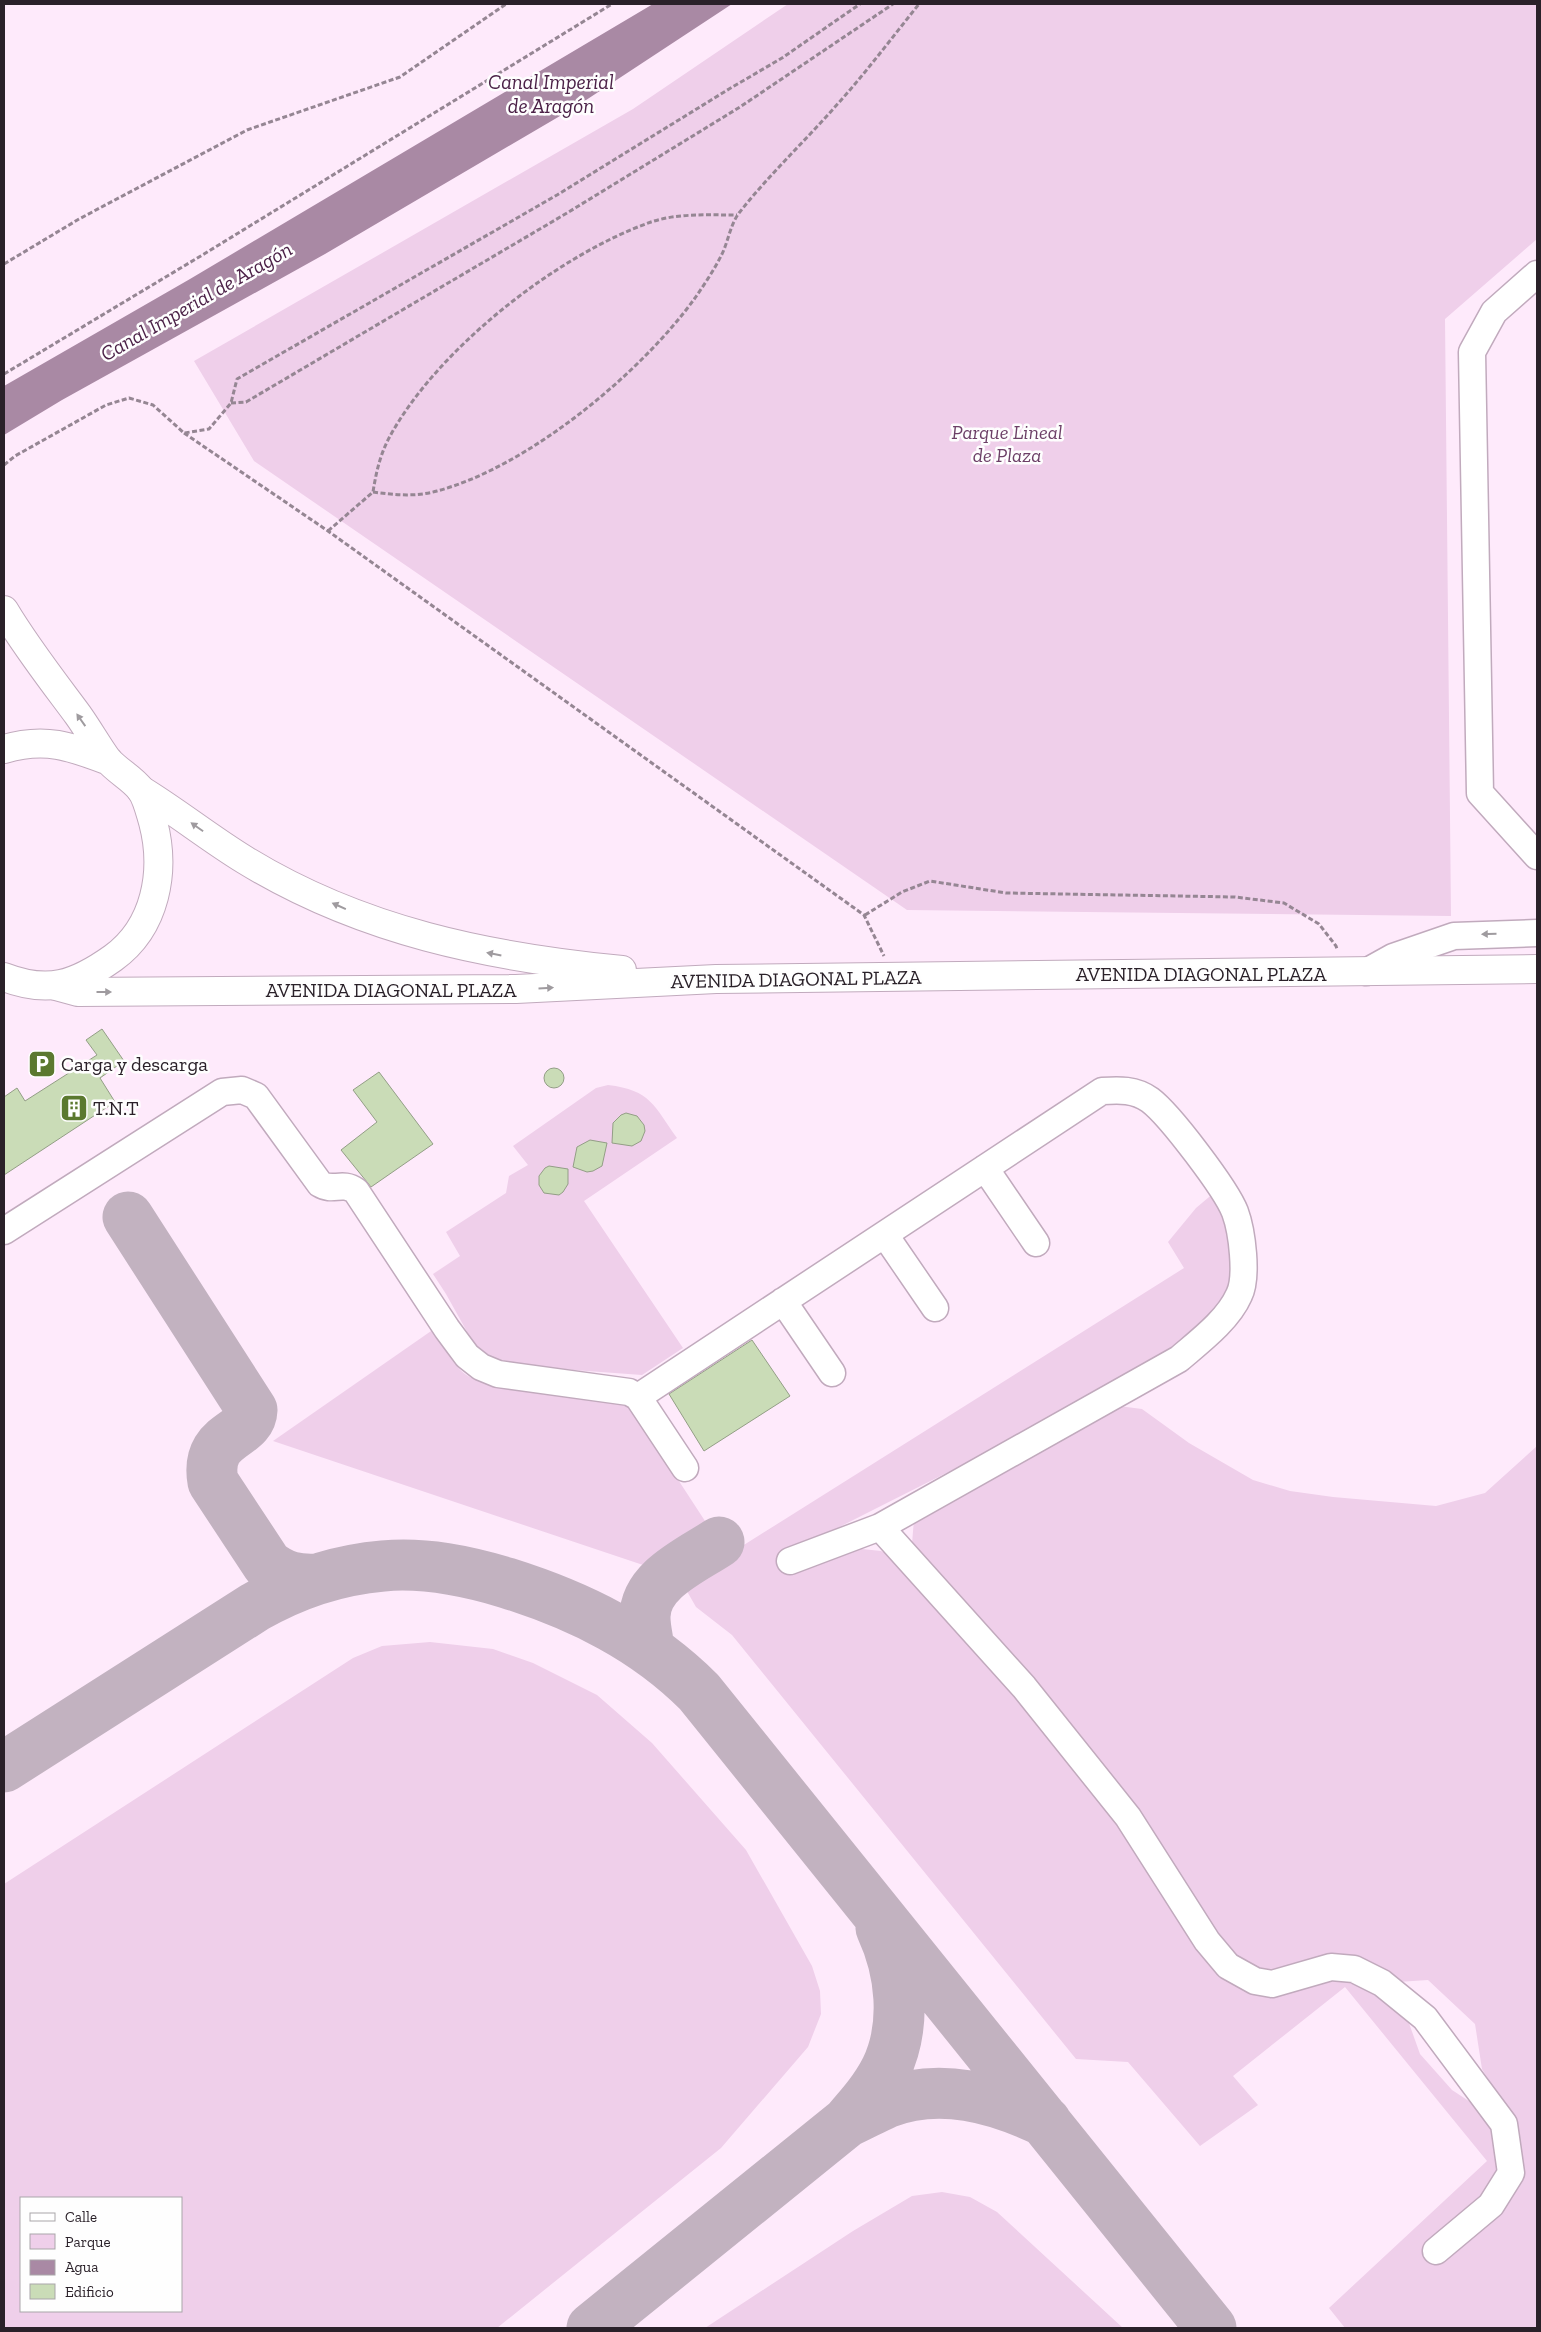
<svg xmlns="http://www.w3.org/2000/svg" width="1541" height="2332" font-family="'Zilla Slab',serif">
<rect width="100%" height="100%" fill="#feeafb"/>
<!-- green -->
<path fill="#efcfea" fill-rule="evenodd" d="M788 4H1537V239L1445 319 1451 916 907 910 254 461 194 361 633 109Z
M608 1085C651 1090 654 1106 677 1138L584 1201 683 1348 642 1375 505 1365 480 1355 446 1294 433 1274 460 1256 446 1232 506 1193 509 1176 528 1165 513 1146 596 1088Z
M1215 1192 1233 1229 1237 1262 1233 1284 1215 1314 1190 1342 1061 1415 776 1559 785 1573 843 1547 881 1551 907 1564 1138 1842 1166 1878 1212 1957 1235 1978 1267 1991 1325 1974 1360 1977 1405 2012 1420 2054 1452 2090 1484 2111 1493 2135 1499 2171 1475 2203 1428 2248V2258H1441L1487 2222 1513 2188 1517 2157 1510 2116 1482 2069 1475 2024 1428 1980 1398 1982 1352 1959 1321 1965 1271 1978 1251 1974 1229 1960 1208 1935 1113 1779 1059 1713 934 1573 912 1544 914 1519 1111 1405 1142 1409 1189 1443 1253 1480 1290 1491 1333 1497 1436 1506 1485 1493 1537 1446V2328H1345L1329 2308 1487 2161 1345 1987 1233 2076 1258 2105 1200 2146 1128 2062 1076 2059 732 1635 696 1607 684 1586 728 1555 1184 1268 1168 1242 1196 1208Z
M434 1329C443 1344 452 1366 468 1376 487 1390 584 1394 612 1397L630 1406 705 1521 701 1531 646 1566 273 1441Z
M430 1642 493 1649 533 1663 597 1695 652 1743 746 1850 812 1966 820 1991 821 2014 808 2047 721 2148 497 2328H4V1884L353 1658 382 1646ZM181 2198V2311H21V2198Z
M942 2192 970 2197 997 2212 1123 2328H705L853 2231 912 2196Z"/>
<!-- water -->
<path fill="#a989a4" d="M653 4H732L577 106 325 254 62 400 4 435V386L190 279Z"/>
<g fill="none" stroke-linecap="round" stroke-linejoin="round">
<!-- taxiway -->
<path stroke="#c2b2c0" stroke-width="51" d="M128 1217 252 1410C251 1438 204 1432 213 1482L267 1564C283 1577 297 1580 317 1579
M649 1649C648 1639 645 1628 645 1618 644 1580 692 1560 719 1542
M4 1767 255 1607C295 1584 337 1570 383 1566 425 1562 467 1571 507 1583 580 1606 645 1638 699 1692L1211 2328
M847 2122C860 2116 873 2109 886 2103 940 2082 996 2098 1046 2122
M592 2328 847 2122C862 2105 876 2089 886 2069 907 2025 901 1971 881 1928"/>
</g>
<!-- building -->
<path fill="#cadcb7" stroke="#939e86" d="M102 1029 124 1061 100 1078 115 1102 4 1175V1097L17 1088 25 1101 97 1055 86 1040Z
M544 1078a10 10 0 1 1 20 0a10 10 0 1 1-20 0Z
M379 1072 433 1144 371 1187 341 1150 377 1122 353 1090Z
M626 1113 637 1116 644 1125 645 1131 641 1141 632 1146 612 1143 613 1123 621 1115Z
M590 1140 607 1143 602 1166 593 1171 587 1172 573 1167 577 1147Z
M549 1166 568 1169V1184L563 1192 559 1195 544 1193 539 1185V1176L545 1168Z
M752 1340 790 1396 704 1451 669 1394Z"/>
<g fill="none" stroke-linecap="round" stroke-linejoin="round">
<!-- minor casing -->
<g stroke="#c1aabd" stroke-width="29">
<path id="minor" d="M1537 274 1494 312 1472 352 1480 793 1537 856
M1366 972 1393 957 1454 936 1537 933
M985 1168 1036 1243
M4 1231 222 1092 242 1090 256 1096 320 1184C333 1192 342 1181 356 1191L447 1329 467 1356 481 1367 498 1374 629 1392 638 1397 685 1468
M885 1235 935 1308
M783 1301 832 1373
M638 1397 1102 1091C1119 1090 1135 1089 1150 1100 1170 1115 1226 1189 1235 1212 1242 1231 1248 1277 1239 1295 1228 1320 1200 1341 1179 1359L880 1527 790 1561
M880 1527 1024 1687 1128 1817 1207 1941 1228 1966 1255 1981 1272 1984 1331 1967 1354 1969 1382 1983 1425 2018 1504 2124 1511 2173 1491 2205 1436 2251"/>
</g>
<!-- major casing -->
<g stroke="#c1aabd" stroke-width="30">
<path id="major" d="M141 790C177 812 209 838 245 860 361 931 488 957 622 970
M56 986 78 992 516 989 716 979 1537 969"/>
</g>
<!-- highway casing -->
<g stroke="#c1aabd" stroke-width="30">
<path id="highway" d="M4 610C26 647 52 680 78 715 88 729 97 745 107 759 117 771 132 778 141 790 147 798 150 812 153 822 166 871 156 927 113 958 75 985 48 994 4 977
M4 749C45 737 70 746 109 761"/>
</g>
<!-- path -->
<path stroke="#958693" stroke-width="3" stroke-dasharray="5 2.5" stroke-linecap="butt" d="M4 264 79 219 247 130 400 77 506 4
M4 374 204 254 612 4
M231 403 246 402 567 213 740 107 893 4
M184 433 328 531 864 915 884 956
M4 465 15 456 106 405 129 398 153 405 184 433 209 429 231 403 237 379 557 195 729 89 782 58 860 4
M373 492C395 495 416 497 437 491 528 467 641 373 695 298 704 285 714 270 721 256 728 243 730 225 739 213 768 176 803 143 834 108 864 75 891 39 919 4
M328 531 373 492C376 473 380 455 389 438 436 350 557 255 651 222 678 213 708 215 737 215
M865 915 902 892 930 881 1006 893 1235 897 1284 903 1319 924 1336 946 1337 949"/>
<!-- minor -->
<use href="#minor" stroke="#fff" stroke-width="26"/>
<!-- major -->
<use href="#major" stroke="#fff" stroke-width="28"/>
<!-- highway -->
<use href="#highway" stroke="#fff" stroke-width="28"/>
</g>
<!-- one-way arrows -->
<defs><path id="oneway-solid" d="M-6-.8H1V-3.2L6.5 0L1 3.2V.8H-6Z" transform="scale(1.25)"/></defs>
<g fill="#9f9b9f">
<use href="#oneway-solid" transform="translate(81 720) rotate(-125)"/>
<use href="#oneway-solid" transform="translate(197 827) rotate(-145)"/>
<use href="#oneway-solid" transform="translate(339 906) rotate(-156)"/>
<use href="#oneway-solid" transform="translate(1489 934) rotate(179)"/>
<use href="#oneway-solid" transform="translate(494 954) rotate(-169)"/>
<use href="#oneway-solid" transform="translate(546 988) rotate(-3)"/>
<use href="#oneway-solid" transform="translate(104 992)"/>
</g>
<!-- icons -->
<defs>
<g id="parking-square" transform="scale(1.4375)"><rect x="-9" y="-9" width="18" height="18" rx="4" fill="#5b792f" stroke="#fefefe"/><path d="M-3.5-5.5H1a3.5 3.5 0 0 1 0 7H-1V5.5H-3.5ZM-1-3.4V-.6H.8a1.4 1.4 0 0 0 0-2.8Z" fill="#fff"/></g>
<g id="building-square" transform="scale(1.4375)"><rect x="-9" y="-9" width="18" height="18" rx="4" fill="#5b792f" stroke="#fefefe"/><path d="M-4-6H4V6H1V3H-1V6H-4ZM-2.5-4.3h1.7v1.8h-1.7ZM.8-4.3h1.7v1.8H.8ZM-2.5-1h1.7V.8h-1.7ZM.8-1h1.7V.8H.8Z" fill="#fff"/></g>
</defs>
<g fill-rule="evenodd">
<use href="#parking-square" x="42" y="1064"/>
<use href="#building-square" x="74" y="1108"/>
</g>
<g text-anchor="middle" dominant-baseline="central" stroke-width="5" stroke-linejoin="round" paint-order="stroke">
<!-- park labels -->
<g font-size="20" font-style="italic" fill="#6c3f67" stroke="#fefefe">
<text x="1007" y="432">Parque Lineal<tspan x="1007" dy="23">de Plaza</tspan></text>
</g>
<!-- street labels -->
<g font-size="20" fill="#2a2129" stroke="#fefefe">
<text x="1201" y="974">AVENIDA DIAGONAL PLAZA</text>
<text transform="translate(796 979) rotate(-1)">AVENIDA DIAGONAL PLAZA</text>
<text x="391" y="990">AVENIDA DIAGONAL PLAZA</text>
</g>
<!-- poi labels -->
<g font-size="20" fill="#2a2129" stroke="#fefefe" text-anchor="start">
<text x="61" y="1064">Carga y descarga</text>
<text x="93" y="1108">T.N.T</text>
</g>
<!-- water labels -->
<g font-size="21" font-style="italic" fill="#4c2248" stroke="#fefefe">
<text x="551" y="81">Canal Imperial<tspan x="551" dy="24">de Aragón</tspan></text>
<text transform="translate(196 301) rotate(-30)">Canal Imperial de Aragón</text>
</g>
</g>
<!-- border -->
<rect width="1541" height="2332" fill="none" stroke="#2a2129" stroke-width="10"/>
<!-- legend -->
<rect x="20" y="2197" width="162" height="115" fill="#fefefe" stroke="#a9a6a9"/>
<rect x="30" y="2213" width="25" height="8" fill="#ffffff" stroke="#a9a6a9"/>
<text x="65" y="2222" font-size="15" fill="#2a2129">Calle</text>
<rect x="30" y="2234" width="25" height="15" fill="#efcfea" stroke="#a9a6a9"/>
<text x="65" y="2247" font-size="15" fill="#2a2129">Parque</text>
<rect x="30" y="2260" width="25" height="15" fill="#a989a4" stroke="#a9a6a9"/>
<text x="65" y="2272" font-size="15" fill="#2a2129">Agua</text>
<rect x="30" y="2284" width="25" height="15" fill="#cadcb7" stroke="#a9a6a9"/>
<text x="65" y="2297" font-size="15" fill="#2a2129">Edificio</text>
</svg>
